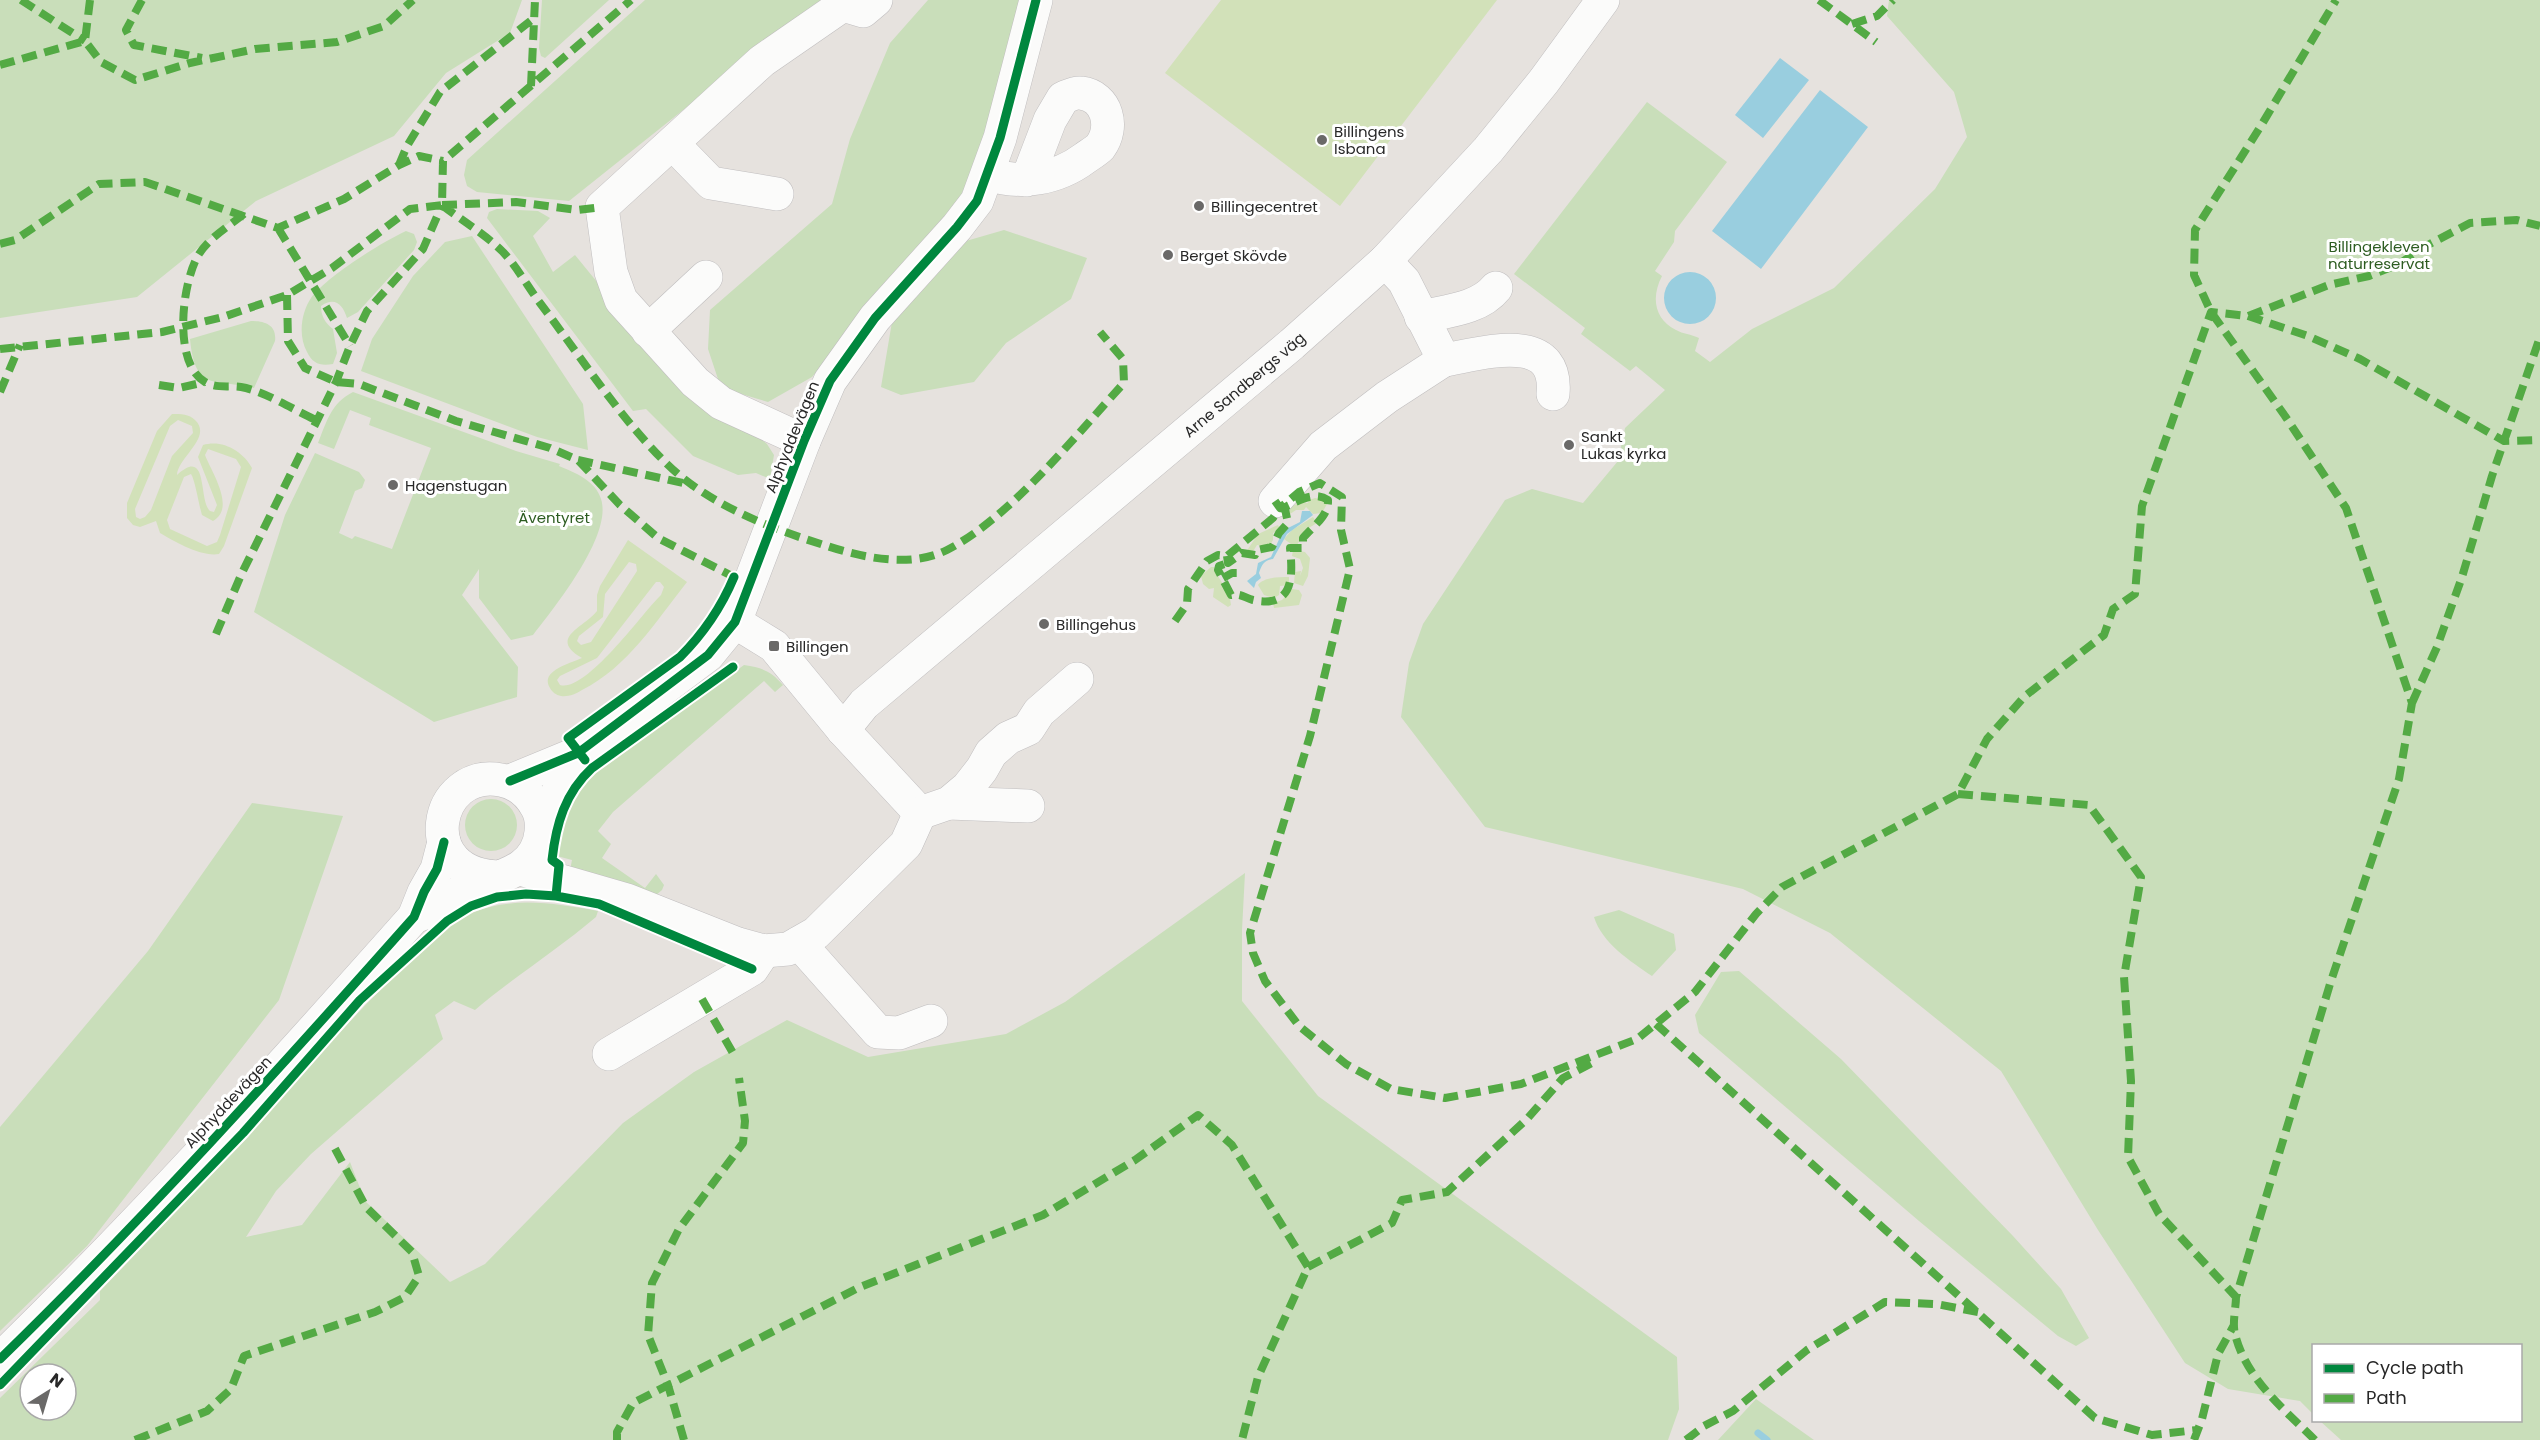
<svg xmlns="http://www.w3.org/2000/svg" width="2540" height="1440" font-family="Poppins,sans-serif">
<rect width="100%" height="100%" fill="#e6e2de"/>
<!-- green -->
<path fill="#c9deba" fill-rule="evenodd" d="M0 0H522L510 33 446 73 394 136 256 201 137 297 0 318Z
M542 0H609L545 58 541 56 539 48Z
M645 0H835L791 24 569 201 477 192 467 186 464 175 467 160Z
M928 0H1021L990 125 951 220 812 377 768 402 721 388 708 349 710 310 832 204 850 139 890 43Z
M1889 0H2540V1440H2341L2320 1421 2520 1420V1346H2314L2313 1414 2300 1401 2228 1389 2185 1363 2098 1230 2001 1071 1830 933 1743 889 1485 827 1401 717 1409 663 1423 624 1505 500 1532 489 1583 503 1618 461 1625 428 1665 390 1636 366 1630 371 1581 334 1585 328 1514 274 1647 102 1727 162 1675 231 1674 242 1655 271 1662 276C1651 297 1654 319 1676 330 1683 334 1691 334 1699 338L1695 351 1710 362 1752 329 1834 288 1935 189 1967 137 1954 92 1887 16Z
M497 209 538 211 550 218 533 236 553 272 575 255 642 337 767 444 774 455 770 479 756 473 738 475 693 456 646 409 633 411 487 218 489 212Z
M1004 230 1087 258 1071 299 1006 343 974 382 901 395 881 387 893 316 966 241Z
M406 231 414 234 417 242 414 250 358 312 347 318C343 305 335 296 321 306 321 316 325 323 333 329L337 353 333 364C320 366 313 364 307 352 298 336 301 313 311 298 326 277 382 242 406 231Z
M472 236 583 404 588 450 537 437 361 371 372 339 413 276 445 242Z
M251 321C265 321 277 325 275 341L254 388C215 378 195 393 190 339Z
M353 392 516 451 560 464 559 466C574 472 596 481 601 499 613 535 554 608 533 635L511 640 479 598V569L462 595 518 667 517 697 434 722 254 612 285 515 315 453 359 472 365 480 362 488 355 491 339 533 352 539 355 536 392 549 431 448 369 425 371 418 350 410 334 449 318 443C327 421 331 403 353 392Z
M744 665C763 668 771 671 783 685L775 692 764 681 613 812 598 831 611 844 602 858 645 888 656 874 664 885 662 890 655 896 570 870 572 860 557 856C560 827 571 803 588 779Z
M465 825a26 26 0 1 1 52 0a26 26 0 1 1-52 0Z
M252 803 343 816 279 1000 87 1246 0 1331V1127L148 951Z
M1245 873 1242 930V1001L1318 1096 1677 1357 1679 1409 1668 1440H0V1398L100 1300V1291C171 1218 239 1143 308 1068 344 1027 381 987 422 950 435 938 449 925 465 916 508 895 553 903 598 911L596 917C557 950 514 977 475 1010L454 1001 435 1015 443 1039 311 1154 276 1191 246 1237 302 1225 350 1162 365 1201 450 1282 485 1264 623 1123 694 1072 787 1020 868 1057 1006 1034 1065 1002ZM30 1374H66V1410H30Z
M1619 910 1674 934 1676 950 1652 976C1630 961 1602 943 1594 917Z
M1739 971 1841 1059 2013 1236 2061 1289 2089 1338 2076 1346 2058 1336 1919 1221 1699 1033 1695 1015 1721 972Z
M1756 1399 1814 1440H1718Z"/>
<!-- pitch -->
<path fill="#d2e1b9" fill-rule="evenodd" d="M1221 0H1497L1340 206 1165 73Z
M172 414C181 414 189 414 195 420 213 437 178 457 177 475 209 446 198 500 210 511L214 512 217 505 198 457 203 445C222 439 243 451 252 468L224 546 219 554C201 557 175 542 160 533L156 521 140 527 133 525 127 518V503L157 431ZM178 420 192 426 193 433 172 456 151 510 145 517 140 519 136 517 135 509 170 426ZM208 449 236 459 241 467 220 535 217 542 207 546 170 529 167 520 184 477 191 474C195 480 199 505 202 515L213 521C236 508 212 473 205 455Z
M1315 498 1325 500 1327 504 1322 513 1313 514 1306 507 1304 510H1296L1290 514 1288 508 1301 502 1308 503 1309 500Z
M1313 517 1317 523 1307 529 1297 545 1291 544 1284 539 1292 530Z
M1278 525 1280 529 1273 533V540L1269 547 1257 545 1252 553 1246 552 1258 534Z
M628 540 687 582C656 621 628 667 582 690 576 694 568 697 561 696 556 695 552 692 550 688 539 671 571 663 582 658 547 638 585 627 597 611V595L600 586ZM629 562 636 564 637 571 591 642 581 645 577 641 579 636 603 617 605 594ZM656 582H660L664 587 661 595C643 612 586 693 560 685L557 680 560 676 597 658Z
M1293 550 1305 552 1310 558 1308 576 1303 586 1294 583 1295 572 1301 571 1300 576 1303 568 1300 559 1292 556Z
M1211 567H1214C1218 580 1230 590 1231 605L1228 607 1213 597 1214 588 1209 589 1203 584 1201 576Z
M1289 577V585L1280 586 1279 595 1274 598 1264 595 1258 585C1264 577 1279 577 1289 577Z
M1292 589 1299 590 1302 595 1299 605 1274 608 1273 603 1282 600Z"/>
<!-- water -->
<path fill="#99cedf" d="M1780 58 1809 80 1763 138 1735 115Z
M1820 90 1868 127 1761 269 1712 231Z
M1664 298a26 26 0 1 1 52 0a26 26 0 1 1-52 0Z
M1302 511H1310L1313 515 1287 534 1273 559C1264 560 1262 564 1259 573L1261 578 1256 582 1254 588 1247 581 1256 574 1258 563 1271 557 1281 535 1288 528 1300 522Z"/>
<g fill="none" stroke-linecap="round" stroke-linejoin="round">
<!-- stream -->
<path stroke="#99cedf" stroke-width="7" d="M1758 1433 1767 1440"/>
<!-- minor casing -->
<g stroke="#c0bebf" stroke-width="34">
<g id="minor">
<path d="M673 144 711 183 777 194"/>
<path d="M988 174C1021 185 1057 179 1085 158 1089 155 1096 151 1100 147 1115 127 1107 96 1081 93 1075 92 1068 96 1063 98L1050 120 1027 180"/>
<path d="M1385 261 1404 281 1444 360C1481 354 1559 329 1553 394"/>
<path d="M1421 317C1446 311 1479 309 1496 288"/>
<path d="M648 331 706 277"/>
<path d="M804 441 721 403 695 382 621 300 611 272 602 207 762 61 843 5 863 11 876 0"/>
<path d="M1275 501 1323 446 1387 397 1444 360"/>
<path d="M735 622 774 646 843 730 920 813"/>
<path id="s1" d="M843 730 864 704 1292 344 1385 261 1488 150 1544 81 1603 0"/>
<path d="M510 781 578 753 708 655 735 622 804 441 830 381 875 318 957 227 977 201 1000 138 1036 0"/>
<path d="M949 803 1028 806"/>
<path d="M542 823 578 753"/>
<path d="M520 869 627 900 738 944 764 951 788 949 816 933 906 844 920 813 949 803 968 787 982 769 991 753 1008 738 1028 729 1039 712 1077 679"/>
<path d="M414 917C422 914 431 911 439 906 447 902 454 895 462 891 493 877 537 874 541 832 542 823 541 814 536 806 528 792 517 783 501 780 434 767 412 876 501 877"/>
<path d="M799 943 878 1032 899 1033 931 1021"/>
<path d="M609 1054 752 969 764 951"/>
<path d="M0 1359C145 1218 280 1068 414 917L424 892 437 869 444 842"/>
</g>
</g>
<!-- minor -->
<use href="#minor" stroke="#fbfbfa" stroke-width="33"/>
<!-- quiet -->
<path stroke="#53aa44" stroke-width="8" stroke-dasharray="15 8" stroke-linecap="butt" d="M21 0 85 41
M90 0 85 41 101 62 135 80 190 63 255 49 337 42 384 26 413 0
M142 0 126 30 134 45 202 58
M1819 0 1876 42
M1852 24 1877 16 1893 0
M0 65 85 41
M531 86 535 0
M399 165 407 146 440 92 533 19
M442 205C461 220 485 234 503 252 517 267 528 287 540 303 581 357 619 417 667 464 709 505 772 529 827 546 864 558 911 568 947 550 1011 517 1075 436 1124 383L1123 359 1100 332
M442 205 516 202 578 210 602 207
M244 214C229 226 209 238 199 254 182 281 172 363 205 382 217 389 229 385 241 387 264 391 294 410 316 420
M278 228 350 346
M0 244 15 240 99 184 145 182 278 228 344 199 399 165 419 156 443 161
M287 295 288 341 305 368 336 382 359 384 456 421 550 448 578 460 620 505 658 538 734 577 732 582
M2248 316 2308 336 2360 359 2504 441 2540 440
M0 349 162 332 223 317 287 295 332 268 410 209 442 205 443 161 631 0
M159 385 179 388 205 382
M0 392 20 345
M578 460 692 485
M1275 501 1280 508 1299 492 1320 483 1342 497 1341 530 1350 569 1310 736 1250 933 1253 953 1265 981 1299 1026 1346 1064 1391 1089 1445 1098 1521 1084 1637 1039 1695 992 1756 914 1782 887 1958 794 1987 739 2025 696 2104 635 2113 609 2135 594 2142 506 2211 312 2248 316 2329 285 2369 276 2399 264 2426 246 2470 223 2517 220 2540 226
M1227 556 1228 563 1242 553 1255 555 1257 550 1272 547 1279 533 1288 523 1285 509 1287 506C1300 500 1315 491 1328 500 1329 516 1312 527 1303 538V548H1290C1293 576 1294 609 1253 600 1245 598 1241 593 1231 595L1218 570 1219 566 1228 563
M1223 578 1232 573H1240
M1175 621 1187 604 1188 589 1207 561 1218 555 1227 556 1273 518 1280 508 1285 509
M216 634 241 575 336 382 350 346 367 311 423 249 442 205
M2412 703 2437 647 2462 577 2492 476 2540 337
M1958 794 2089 805 2141 877 2124 977 2131 1081 2128 1157 2159 1214 2236 1297
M702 999 733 1053
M1656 1024 2095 1418 2152 1435 2197 1430
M1308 1267 1392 1223 1402 1200 1447 1192 1527 1119 1563 1078 1594 1062
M135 1440 207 1411 231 1389 244 1356 375 1312 405 1297 419 1276 412 1252 366 1207 333 1145
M617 1440V1432L633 1403 860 1287 1043 1215 1135 1160 1198 1115 1232 1145 1308 1267 1258 1377 1242 1440
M684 1440 668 1385 648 1335 652 1283 679 1229 743 1143 745 1121 739 1078
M1686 1440 1704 1426 1733 1411 1807 1350 1885 1302 1936 1304 1978 1312
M2194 1440 2202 1419 2218 1354 2234 1325
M2315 1440C2284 1409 2246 1379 2235 1334 2232 1323 2236 1308 2236 1297L2330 984 2399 779 2412 703 2346 508 2285 416 2211 312 2194 275 2195 230 2259 129 2336 0"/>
<!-- cycleway casing -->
<g stroke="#fff" stroke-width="13">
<path id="cycleway" d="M585 760 568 738 680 657C704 633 721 608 734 577
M510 781 578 753 708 655 735 622 804 441 830 381 875 318 957 227 977 201 1000 138 1036 0
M556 896 559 865 552 860C556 824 565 793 592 768L733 667
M0 1359C145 1218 280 1068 414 917L424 892 437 869 444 842
M0 1385 243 1133 360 1000 447 921 471 906 497 897 526 894 556 896 599 904 752 969"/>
</g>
<!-- cycleway -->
<use href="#cycleway" stroke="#00873e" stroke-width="9"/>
</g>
<!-- markers -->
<g fill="#6a6968" stroke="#fff" stroke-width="2">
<circle cx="1322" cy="140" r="6"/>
<circle cx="1199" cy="206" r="6"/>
<circle cx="1168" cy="255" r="6"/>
<circle cx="1569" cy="445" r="6"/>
<circle cx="393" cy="485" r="6"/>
<circle cx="1044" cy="624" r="6"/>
<rect x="768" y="640" width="12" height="12" rx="3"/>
</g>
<g text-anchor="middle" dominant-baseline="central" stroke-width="6" stroke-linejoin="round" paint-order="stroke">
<!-- poi labels -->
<g font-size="15" fill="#282828" stroke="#fff" text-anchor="start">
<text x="1334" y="131">Billingens<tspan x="1334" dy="17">Isbana</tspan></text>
<text x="1211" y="206">Billingecentret</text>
<text x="1180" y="255">Berget Skövde</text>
<text x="1581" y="436">Sankt<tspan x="1581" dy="17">Lukas kyrka</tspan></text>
<text x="405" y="485">Hagenstugan</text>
<text x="1056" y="624">Billingehus</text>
<text x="786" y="646">Billingen</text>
</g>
<!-- park labels -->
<g font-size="15" fill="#2d5c21" stroke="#fff">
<text x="2379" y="246">Billingekleven<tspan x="2379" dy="17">naturreservat</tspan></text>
<text x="554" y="517">Äventyret</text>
</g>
<!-- street labels -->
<g font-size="15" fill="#282828" stroke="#fff">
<text stroke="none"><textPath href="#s1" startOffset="530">Arne Sandbergs väg</textPath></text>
<text transform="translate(792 437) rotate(-68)">Alphyddevägen</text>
<text transform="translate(228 1102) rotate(-47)">Alphyddevägen</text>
</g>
</g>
<!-- legend -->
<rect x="2312" y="1344" width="210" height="78" fill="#ffffff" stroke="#a9a9a9" stroke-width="1.5"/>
<rect x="2324" y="1364" width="30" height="9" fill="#00873e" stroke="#a9a9a9" stroke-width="1.5"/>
<text x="2366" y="1374" font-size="18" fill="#282828">Cycle path</text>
<rect x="2324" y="1394" width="30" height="9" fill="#53aa44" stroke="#a9a9a9" stroke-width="1.5"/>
<text x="2366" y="1404" font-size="18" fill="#282828">Path</text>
<!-- north arrow -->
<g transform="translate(48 1392) rotate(37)"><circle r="28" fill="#ffffff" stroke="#a9a9a9" stroke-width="1.5"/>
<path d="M0-4.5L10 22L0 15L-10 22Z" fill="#6a6968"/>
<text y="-9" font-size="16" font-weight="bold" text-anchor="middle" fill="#282828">N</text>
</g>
</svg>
